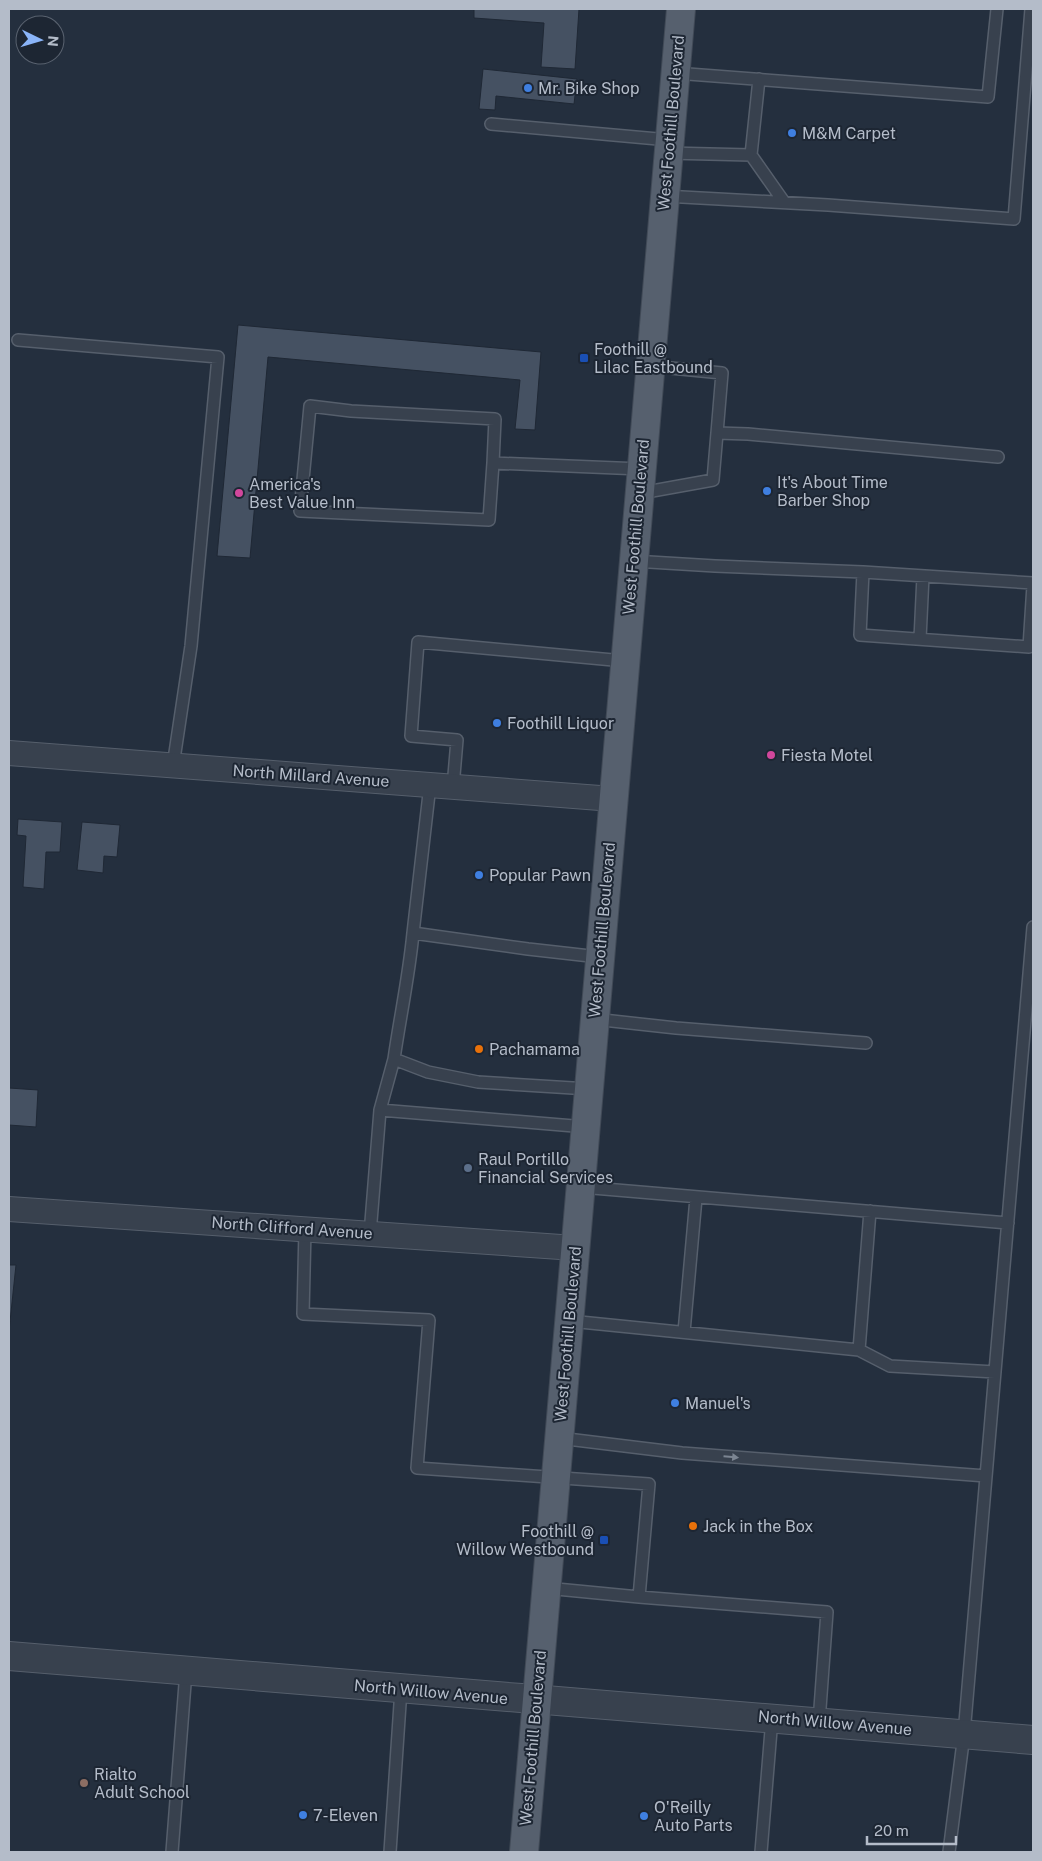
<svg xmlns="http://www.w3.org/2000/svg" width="1042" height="1861" font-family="'Public Sans',sans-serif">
<rect width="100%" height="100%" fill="#242f3e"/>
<!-- building -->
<path fill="#455162" stroke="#1f2835" d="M474 9H579L575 69 541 67 544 23 474 18Z
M483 69 577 79 574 104 496 96 495 110 479 109Z
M238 325 541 352 535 430 515 429 520 380 268 357 250 558 217 556Z
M18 819 62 822 60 852H46L44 889 23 887 26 836 17 835Z
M82 822 120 825 117 857 104 856 103 873 77 870Z
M9 1088 38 1090 36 1127 9 1125Z
M9 1265H16L9 1331Z"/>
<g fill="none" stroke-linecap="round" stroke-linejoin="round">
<!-- service casing -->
<g stroke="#565f6c" stroke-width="14">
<path id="service" d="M675 73 988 97 997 9
M491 124 669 140
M668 153 751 155 759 79
M751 155 784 202
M664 196 828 205 1014 219 1031 9
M18 340 218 357 191 646 173 766
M650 366 722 373 717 433
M493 463 489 520 300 511 310 406 351 411 495 419 493 463 641 469
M641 493 713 480 717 433 748 434 998 457
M633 561 715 566 863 572 860 635 1029 647 1033 585
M863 572 1033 583
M920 639 923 576
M430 785 413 933 528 949 599 957
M453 787 457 740 411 736 418 642 624 661
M413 933C409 976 400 1017 394 1059L428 1072 478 1082 589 1089
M594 1019 676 1028 866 1043
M380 1110 394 1059
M581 1187 1008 1223
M305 1229 303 1314 429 1320 417 1468 649 1484 639 1597
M370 1234 380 1110 586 1127
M570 1321 859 1350 870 1211
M684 1332 696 1198
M859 1350 890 1366 995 1372
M559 1438 682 1453 986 1476
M546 1588 639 1597 827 1612 819 1722
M172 1852 186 1671
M390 1852 401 1689
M761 1852 772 1718
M949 1852 964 1734 1033 927"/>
</g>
<!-- minor casing -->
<g stroke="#565f6c" stroke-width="26">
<path id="minor" d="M9 753 613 799
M9 1209 575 1248"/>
</g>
<!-- tertiary casing -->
<g stroke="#565f6c" stroke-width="30">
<path id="tertiary" d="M9 1656C350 1685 692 1711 1033 1740"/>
</g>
<!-- primary casing -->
<g stroke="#414a57" stroke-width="30">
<path id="primary" d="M524 1852 681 9"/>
</g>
<!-- service -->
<use href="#service" stroke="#38414e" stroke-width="11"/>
<!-- minor -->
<use href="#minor" stroke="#38414e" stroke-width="24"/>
<!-- tertiary -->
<use href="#tertiary" stroke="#38414e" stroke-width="28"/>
<!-- primary -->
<use href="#primary" stroke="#56606e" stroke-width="28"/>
</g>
<!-- one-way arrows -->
<defs><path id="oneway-solid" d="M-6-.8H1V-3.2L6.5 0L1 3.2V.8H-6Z" transform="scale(1.25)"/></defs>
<use fill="#7c8592" href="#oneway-solid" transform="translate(731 1457) rotate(5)"/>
<!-- markers -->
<g fill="#3f7fe0" stroke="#1d2633" stroke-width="2">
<circle cx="528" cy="88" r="5"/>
<circle cx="792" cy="133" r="5"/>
<circle cx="767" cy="491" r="5"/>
<circle cx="497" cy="723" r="5"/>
<circle cx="479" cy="875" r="5"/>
<circle cx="675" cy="1403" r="5"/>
<circle cx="303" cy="1815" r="5"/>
<circle cx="644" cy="1816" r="5"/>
</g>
<g fill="#1a4fb4" stroke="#1d2633" stroke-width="2">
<rect x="579" y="353" width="10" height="10" rx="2.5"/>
<rect x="599" y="1535" width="10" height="10" rx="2.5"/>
</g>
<g fill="#d1479c" stroke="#1d2633" stroke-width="2">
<circle cx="239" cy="493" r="5"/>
<circle cx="771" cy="755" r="5"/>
</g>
<g fill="#e8710a" stroke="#1d2633" stroke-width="2">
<circle cx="479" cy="1049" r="5"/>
<circle cx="693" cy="1526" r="5"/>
</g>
<circle fill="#5c6f8a" stroke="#1d2633" stroke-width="2" cx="468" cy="1168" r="5"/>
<circle fill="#8d6e63" stroke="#1d2633" stroke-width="2" cx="84" cy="1783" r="5"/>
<g text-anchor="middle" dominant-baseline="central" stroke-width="4" stroke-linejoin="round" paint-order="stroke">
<!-- poi labels -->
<g font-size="16" fill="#b4bcc9" stroke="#1d2633" text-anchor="start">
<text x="538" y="88">Mr. Bike Shop</text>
<text x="802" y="133">M&amp;M Carpet</text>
<text x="594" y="349">Foothill @<tspan x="594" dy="18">Lilac Eastbound</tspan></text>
<text x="777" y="482">It's About Time<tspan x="777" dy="18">Barber Shop</tspan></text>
<text x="249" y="484">America's<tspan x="249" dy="18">Best Value Inn</tspan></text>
<text x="507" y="723">Foothill Liquor</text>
<text x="781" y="755">Fiesta Motel</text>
<text x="489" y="875">Popular Pawn</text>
<text x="489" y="1049">Pachamama</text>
<text x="478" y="1159">Raul Portillo<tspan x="478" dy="18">Financial Services</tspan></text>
<text x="685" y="1403">Manuel's</text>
<text x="703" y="1526">Jack in the Box</text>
<text x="594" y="1531" text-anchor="end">Foothill @<tspan x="594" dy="18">Willow Westbound</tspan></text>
<text x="94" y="1774">Rialto<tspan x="94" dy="18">Adult School</tspan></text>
<text x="654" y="1807">O'Reilly<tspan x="654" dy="18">Auto Parts</tspan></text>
<text x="313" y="1815">7-Eleven</text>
</g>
<!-- street labels -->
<g font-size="16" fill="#b4bcc9" stroke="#1d2633">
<text transform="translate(671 123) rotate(-85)">West Foothill Boulevard</text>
<text transform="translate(636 527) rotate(-85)">West Foothill Boulevard</text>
<text transform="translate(311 776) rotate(4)">North Millard Avenue</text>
<text transform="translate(602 930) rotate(-85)">West Foothill Boulevard</text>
<text transform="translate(292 1228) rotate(4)">North Clifford Avenue</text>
<text transform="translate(568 1334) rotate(-85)">West Foothill Boulevard</text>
<text transform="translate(431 1692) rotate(5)">North Willow Avenue</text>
<text transform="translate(835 1723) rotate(5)">North Willow Avenue</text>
<text transform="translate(533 1738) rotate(-85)">West Foothill Boulevard</text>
</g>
</g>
<!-- border -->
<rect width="1042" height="1861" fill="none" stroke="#b4bcc9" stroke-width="20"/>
<!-- north arrow -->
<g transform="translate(40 40) rotate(95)"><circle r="24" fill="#1d2633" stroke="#59626f"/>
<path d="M0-4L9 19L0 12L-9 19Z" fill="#8ab4f8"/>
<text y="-8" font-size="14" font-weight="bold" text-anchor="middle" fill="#b4bcc9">N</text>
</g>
<!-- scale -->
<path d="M867 1836v8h89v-8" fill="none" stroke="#b4bcc9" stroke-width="2.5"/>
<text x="874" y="1836" font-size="15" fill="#b4bcc9" stroke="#1d2633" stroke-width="4" paint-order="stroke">20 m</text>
</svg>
